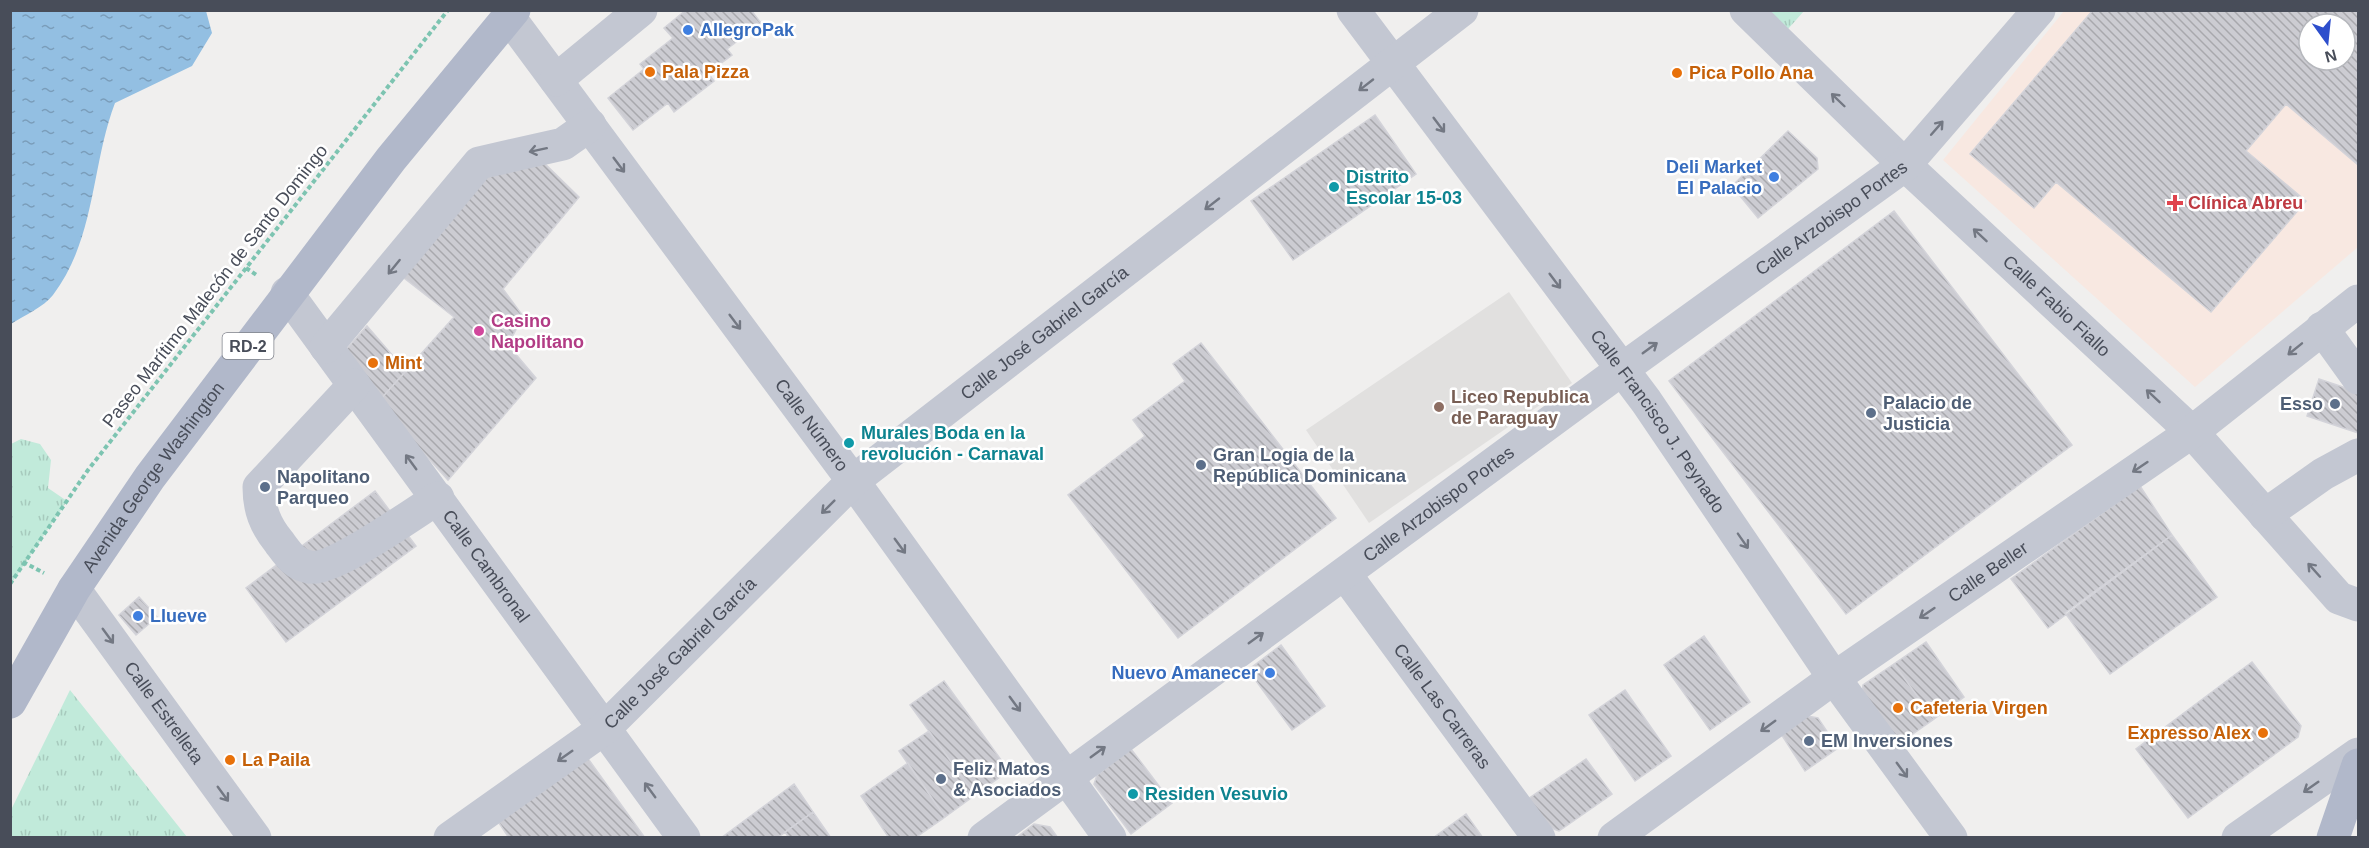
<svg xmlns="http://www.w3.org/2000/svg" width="2369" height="848" font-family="Arial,sans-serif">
<defs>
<pattern id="park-tufts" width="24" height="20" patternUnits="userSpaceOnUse" patternTransform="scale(1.5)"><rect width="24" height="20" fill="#c1eada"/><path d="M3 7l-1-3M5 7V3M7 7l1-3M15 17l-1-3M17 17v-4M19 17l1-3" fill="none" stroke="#a7cabd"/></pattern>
<pattern id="water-ripples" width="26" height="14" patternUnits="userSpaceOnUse" patternTransform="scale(1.5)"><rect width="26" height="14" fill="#93bfe2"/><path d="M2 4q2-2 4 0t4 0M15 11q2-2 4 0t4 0" fill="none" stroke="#7a9dba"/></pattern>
<pattern id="building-back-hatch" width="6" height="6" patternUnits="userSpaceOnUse" patternTransform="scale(1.5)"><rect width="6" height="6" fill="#ccccd2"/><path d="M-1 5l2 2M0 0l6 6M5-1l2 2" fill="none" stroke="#a8a8ad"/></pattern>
</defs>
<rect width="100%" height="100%" fill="#f0efee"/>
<!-- education -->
<path fill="#e1e0df" d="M1509 292 1572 383 1369 523 1306 430Z"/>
<!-- medical -->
<path fill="#f8e8e1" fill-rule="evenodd" d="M2064 11H2358V247L2195 387 1943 160ZM2309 24H2345V60H2309Z"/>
<!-- park -->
<path fill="url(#park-tufts)" d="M1752 11H1804L1780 38Z
M21 439 40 444 51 460 48 488 67 501 11 584V444Z
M70 690 187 837H11V810Z"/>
<!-- water -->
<path fill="url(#water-ripples)" d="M11 10 206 11 212 33 192 66 115 103C91 166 96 238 53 295 44 307 23 316 11 324Z"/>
<!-- building -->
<path fill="url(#building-back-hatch)" stroke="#d3d3d9" stroke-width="1.5" fill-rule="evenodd" d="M686 10H751L761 23 727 49 732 55 708 73 714 81 674 112 668 103 633 130 608 98 644 69 640 64 673 38 664 28Z
M2093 10H2358V165L2286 104 2246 151 2306 201 2211 312 2056 182 2034 208 1970 154ZM2309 24H2345V60H2309Z
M1375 115 1416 174 1293 260 1251 201Z
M1788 131 1817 158 1818 169 1758 218 1732 186Z
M536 155 579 197 503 289 523 316 508 345 536 378 448 480 378 402 454 317 399 274 472 180Z
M1894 211 2072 445 1846 614 1669 381Z
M367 326 406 371 378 402 341 355Z
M1201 343 1336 518 1178 638 1068 495 1145 436 1133 420 1185 381 1173 364Z
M2319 379 2358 392V433L2307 416Z
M2140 486 2172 535 2048 628 2011 579Z
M375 491 416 546 286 642 246 588Z
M2172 535 2217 597 2110 674 2065 613Z
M139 597 157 617 136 635 119 615Z
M1704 636 1750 702 1710 730 1664 665Z
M1926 642 1964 697 1934 719 1894 664Z
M1281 645 1325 706 1292 730 1248 670Z
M2252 662 2301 726 2298 737 2188 818 2136 749Z
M1894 664 1934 719 1897 745 1862 696 1863 685Z
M944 681 1004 764V774L975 795 910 705Z
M1625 690 1671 756 1635 781 1589 715Z
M1807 716 1818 718 1838 748 1805 771 1781 734Z
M929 731 975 795 945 817 899 751Z
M1131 749 1172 803 1131 834 1094 784 1097 775Z
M584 753 645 838H509L495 817Z
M1586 759 1612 794 1559 831 1548 827 1528 799Z
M908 763 945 817 915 838H889L861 796Z
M794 784 813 812 777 838H721Z
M813 812 831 838H789L785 832Z
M1466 814 1483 838H1433Z
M1034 824 1050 827 1058 838H1016Z"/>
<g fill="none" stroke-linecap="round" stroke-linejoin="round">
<!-- path -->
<path stroke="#7dc4b1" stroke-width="4" stroke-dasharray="4.5 3" stroke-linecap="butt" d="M246 268 258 276
M23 562 44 573
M10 584 88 470 448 10"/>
<!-- minor -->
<g stroke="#c3c7d2" stroke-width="33">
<path id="s1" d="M1353 10 1646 401 1834 678 1951 838"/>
<path id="s2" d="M1746 10 1905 165 2192 432 2339 598 2358 605"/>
<path id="s3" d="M509 17 853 481 1110 838"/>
<path d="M556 80 641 10"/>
<path id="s4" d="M287 293 684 838"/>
<path d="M2322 328 2358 378"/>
<path d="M326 347 479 163 563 144 590 125"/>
<path d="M354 385 259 487C259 509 265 525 279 542 288 554 294 564 309 567 332 572 414 513 438 498"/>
<path d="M2265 515 2323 474 2358 455"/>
<path id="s5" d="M1345 574 1539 838"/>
<path id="s6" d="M74 589 255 838"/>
<path id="s7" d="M450 838 605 728 853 481 1462 10"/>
<path id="s8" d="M984 838 1621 370 1905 165 2039 10"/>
<path id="s9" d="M1614 838 1834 678 2192 432 2358 301"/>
<path d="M2238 838 2358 754"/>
</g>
<!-- major -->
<g stroke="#b1b8ca" stroke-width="33">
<path id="s10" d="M10 702 74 589 150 477 391 159 514 10"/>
<path d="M2333 838 2358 765"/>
</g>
</g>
<!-- one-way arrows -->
<defs><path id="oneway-shaft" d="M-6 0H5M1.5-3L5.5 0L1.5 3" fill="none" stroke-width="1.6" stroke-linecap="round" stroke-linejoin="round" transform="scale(1.5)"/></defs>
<g stroke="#737883">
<use href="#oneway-shaft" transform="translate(1366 85) rotate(142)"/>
<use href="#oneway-shaft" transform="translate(1838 100) rotate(-136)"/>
<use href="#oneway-shaft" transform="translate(1439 125) rotate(53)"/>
<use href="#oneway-shaft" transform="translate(1937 128) rotate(-49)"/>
<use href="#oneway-shaft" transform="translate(538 150) rotate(168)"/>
<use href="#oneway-shaft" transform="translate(619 165) rotate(53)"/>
<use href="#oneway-shaft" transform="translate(1212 204) rotate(142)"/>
<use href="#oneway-shaft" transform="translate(1980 235) rotate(-137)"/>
<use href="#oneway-shaft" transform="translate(394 267) rotate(129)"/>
<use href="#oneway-shaft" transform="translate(1555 281) rotate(53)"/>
<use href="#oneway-shaft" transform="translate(735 322) rotate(53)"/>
<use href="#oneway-shaft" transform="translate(1650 348) rotate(-36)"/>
<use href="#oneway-shaft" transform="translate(2295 349) rotate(141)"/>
<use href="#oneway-shaft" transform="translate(2153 396) rotate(-137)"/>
<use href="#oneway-shaft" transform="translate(411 462) rotate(-126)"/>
<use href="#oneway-shaft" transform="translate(2140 467) rotate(146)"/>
<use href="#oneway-shaft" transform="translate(828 507) rotate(135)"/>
<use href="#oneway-shaft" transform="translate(1743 541) rotate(55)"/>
<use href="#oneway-shaft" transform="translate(900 546) rotate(54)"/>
<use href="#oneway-shaft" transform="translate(2314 570) rotate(-132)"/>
<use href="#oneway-shaft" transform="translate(1927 613) rotate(146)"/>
<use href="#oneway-shaft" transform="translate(108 636) rotate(54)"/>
<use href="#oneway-shaft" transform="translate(1256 638) rotate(-36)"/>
<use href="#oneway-shaft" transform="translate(1015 704) rotate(54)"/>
<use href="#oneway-shaft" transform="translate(1768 726) rotate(144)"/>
<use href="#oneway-shaft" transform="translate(1098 752) rotate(-36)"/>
<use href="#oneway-shaft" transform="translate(565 756) rotate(145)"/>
<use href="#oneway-shaft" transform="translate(1902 770) rotate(54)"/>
<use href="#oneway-shaft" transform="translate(2311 787) rotate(145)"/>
<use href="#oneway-shaft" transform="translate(650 790) rotate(-126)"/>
<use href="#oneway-shaft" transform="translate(223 794) rotate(54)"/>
</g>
<!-- markers -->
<g fill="#3f7fe0" stroke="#fff" stroke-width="2">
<circle cx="688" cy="30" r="6"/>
<circle cx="1774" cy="177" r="6"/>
<circle cx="138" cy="616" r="6"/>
<circle cx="1270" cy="673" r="6"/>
</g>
<g fill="#e8710a" stroke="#fff" stroke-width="2">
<circle cx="650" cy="72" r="6"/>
<circle cx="1677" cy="73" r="6"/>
<circle cx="373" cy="363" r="6"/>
<circle cx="1898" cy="708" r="6"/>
<circle cx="2263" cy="733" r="6"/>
<circle cx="230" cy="760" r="6"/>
</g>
<g fill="#0f9aa8" stroke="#fff" stroke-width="2">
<circle cx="1334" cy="187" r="6"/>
<circle cx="849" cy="443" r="6"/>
<circle cx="1133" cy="794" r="6"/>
</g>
<path fill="#e0444e" stroke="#fff" stroke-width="2" d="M2172 194h6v6h6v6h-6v6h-6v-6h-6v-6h6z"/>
<circle fill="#d1479c" stroke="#fff" stroke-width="2" cx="479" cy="331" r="6"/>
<g fill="#5c6f8a" stroke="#fff" stroke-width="2">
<circle cx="2335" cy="404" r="6"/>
<circle cx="1871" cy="413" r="6"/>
<circle cx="1201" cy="465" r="6"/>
<circle cx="265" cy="487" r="6"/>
<circle cx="1809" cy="741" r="6"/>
<circle cx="941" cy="779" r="6"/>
</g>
<circle fill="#8d6e63" stroke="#fff" stroke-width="2" cx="1439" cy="407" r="6"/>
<g text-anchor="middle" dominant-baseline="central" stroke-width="5" stroke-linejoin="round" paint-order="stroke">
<!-- shield labels -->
<rect fill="#fff" stroke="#7f828b" stroke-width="1.5" x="222.5" y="333" width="51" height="26" rx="4.5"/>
<g font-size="16" font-weight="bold" fill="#484d59">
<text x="248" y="346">RD-2</text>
</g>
<!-- shop labels -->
<g font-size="18" font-weight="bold" fill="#366cbe" stroke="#fff" text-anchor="start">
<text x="700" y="30">AllegroPak</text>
<text x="1762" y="167" text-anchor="end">Deli Market<tspan x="1762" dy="21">El Palacio</tspan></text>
<text x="150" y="616">Llueve</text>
<text x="1258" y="673" text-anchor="end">Nuevo Amanecer</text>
</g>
<!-- food labels -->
<g font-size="18" font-weight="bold" fill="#c56008" stroke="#fff" text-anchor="start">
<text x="662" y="72">Pala Pizza</text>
<text x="1689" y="73">Pica Pollo Ana</text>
<text x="385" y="363">Mint</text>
<text x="1910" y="708">Cafeteria Virgen</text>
<text x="2251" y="733" text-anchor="end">Expresso Alex</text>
<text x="242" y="760">La Paila</text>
</g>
<!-- culture labels -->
<g font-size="18" font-weight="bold" fill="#0d838f" stroke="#fff" text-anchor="start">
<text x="1346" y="177">Distrito<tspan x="1346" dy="21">Escolar 15-03</tspan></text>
<text x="861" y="433">Murales Boda en la<tspan x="861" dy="21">revolución - Carnaval</tspan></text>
<text x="1145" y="794">Residen Vesuvio</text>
</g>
<!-- health labels -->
<g font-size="18" font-weight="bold" fill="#be3a42" stroke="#fff" text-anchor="start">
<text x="2188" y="203">Clínica Abreu</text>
</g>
<!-- street labels -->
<g font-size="18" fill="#484d59" stroke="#fff">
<text stroke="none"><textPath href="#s8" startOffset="1050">Calle Arzobispo Portes</textPath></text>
<text transform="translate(215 286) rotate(-52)">Paseo Marítimo Malecón de Santo Domingo</text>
<text stroke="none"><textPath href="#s2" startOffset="429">Calle Fabio Fiallo</textPath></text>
<text stroke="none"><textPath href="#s7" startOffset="782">Calle José Gabriel García</textPath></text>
<text stroke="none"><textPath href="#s1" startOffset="512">Calle Francisco J. Peynado</textPath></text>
<text stroke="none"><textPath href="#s3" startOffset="508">Calle Número</textPath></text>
<text stroke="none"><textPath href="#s10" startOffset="267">Avenida George Washington</textPath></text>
<text stroke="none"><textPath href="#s8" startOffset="564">Calle Arzobispo Portes</textPath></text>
<text stroke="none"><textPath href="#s4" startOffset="338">Calle Cambronal</textPath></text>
<text stroke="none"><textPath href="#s9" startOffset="459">Calle Beller</textPath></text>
<text stroke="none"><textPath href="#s7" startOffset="296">Calle José Gabriel García</textPath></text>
<text stroke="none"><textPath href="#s5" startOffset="164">Calle Las Carreras</textPath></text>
<text stroke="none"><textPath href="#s6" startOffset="153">Calle Estrelleta</textPath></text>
</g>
<!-- hotel labels -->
<g font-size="18" font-weight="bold" fill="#b23c85" stroke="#fff" text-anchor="start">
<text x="491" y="321">Casino<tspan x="491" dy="21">Napolitano</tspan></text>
</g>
<!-- education labels -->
<g font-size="18" font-weight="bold" fill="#785e54" stroke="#fff" text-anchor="start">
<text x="1451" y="397">Liceo Republica<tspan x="1451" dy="21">de Paraguay</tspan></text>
</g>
<!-- service labels -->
<g font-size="18" font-weight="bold" fill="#4e5e75" stroke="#fff" text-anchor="start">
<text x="1883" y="403">Palacio de<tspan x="1883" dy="21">Justicia</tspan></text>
<text x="2323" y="404" text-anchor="end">Esso</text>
<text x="1213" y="455">Gran Logia de la<tspan x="1213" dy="21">República Dominicana</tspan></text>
<text x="277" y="477">Napolitano<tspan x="277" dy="21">Parqueo</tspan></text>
<text x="1821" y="741">EM Inversiones</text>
<text x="953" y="769">Feliz Matos<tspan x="953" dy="21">&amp; Asociados</tspan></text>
</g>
</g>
<!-- border -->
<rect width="2369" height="848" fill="none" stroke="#484d59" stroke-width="24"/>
<!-- north arrow -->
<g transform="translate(2327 42) rotate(165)"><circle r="28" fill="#ffffff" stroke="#b6b8bd" stroke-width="1.5"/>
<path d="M0-4.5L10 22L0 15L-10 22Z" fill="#2d4ecc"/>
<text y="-9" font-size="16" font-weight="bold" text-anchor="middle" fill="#484d59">N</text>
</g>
</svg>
